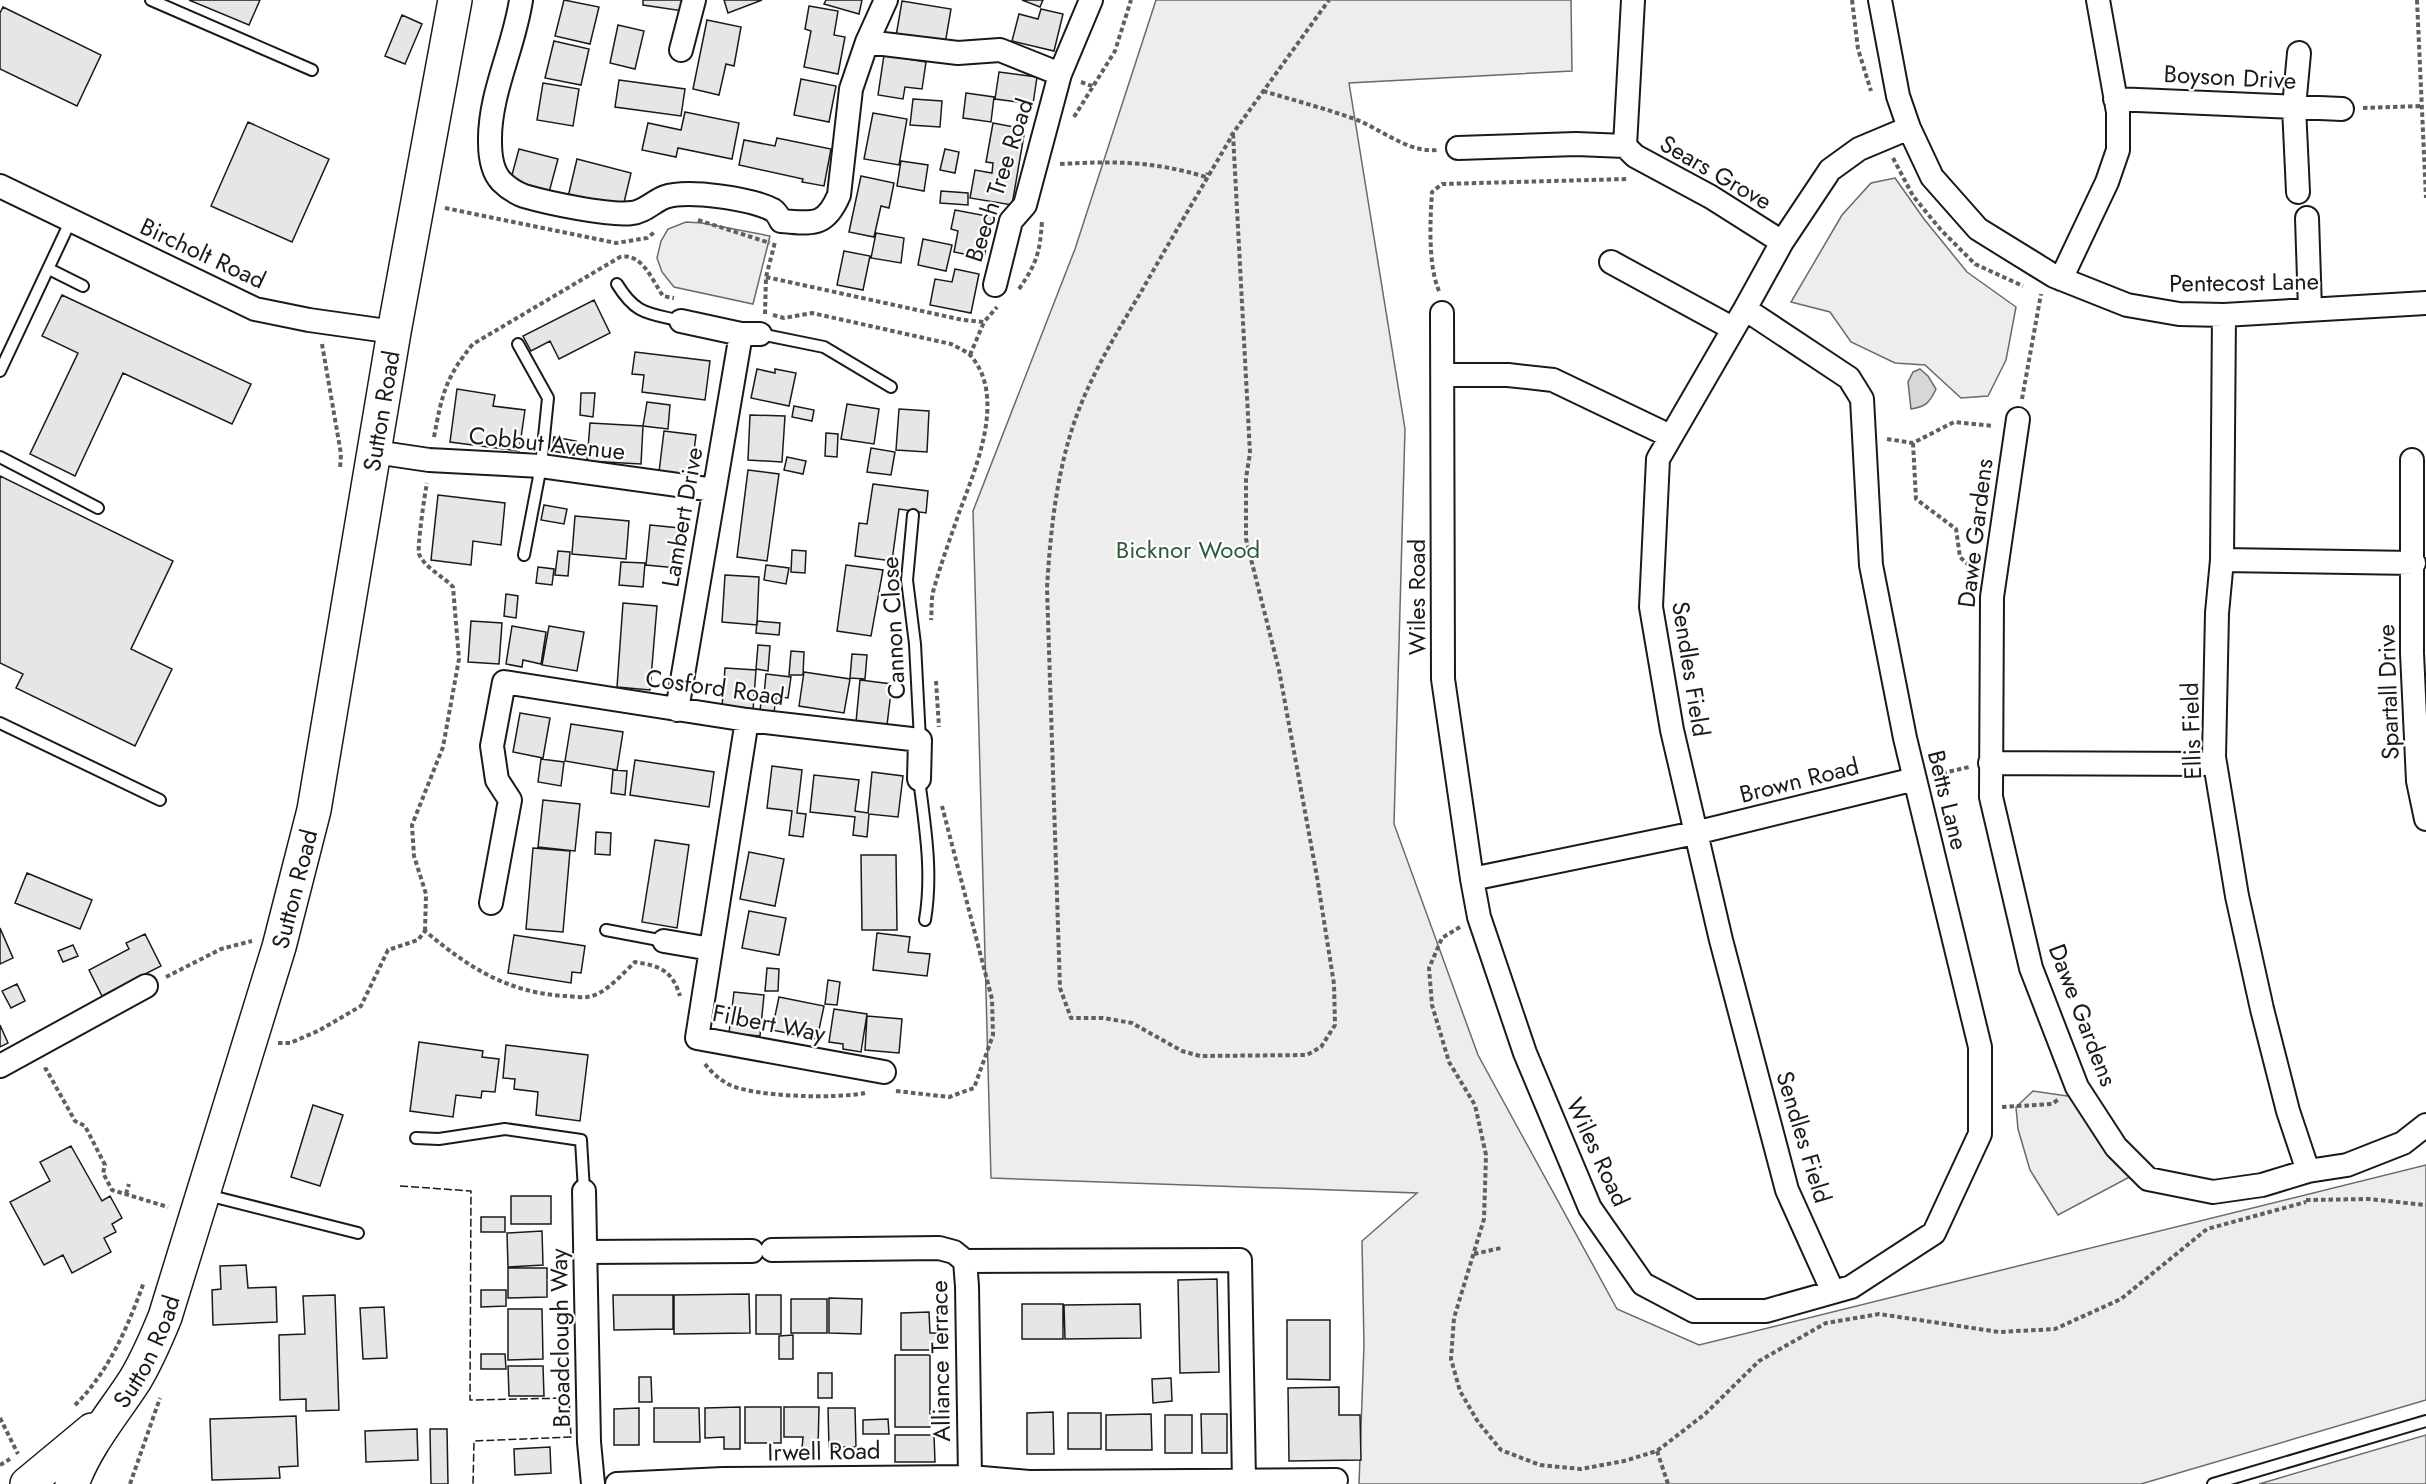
<svg xmlns="http://www.w3.org/2000/svg" width="2426" height="1484" font-family="Jost,sans-serif">
<rect width="100%" height="100%" fill="#fff"/>
<!-- built -->
<path fill="#ededed" stroke="#6a6a6a" stroke-width="1.5" d="M1156 0H1571L1572 71 1349 83 1405 429 1394 824 1478 1055 1617 1309 1699 1345 2426 1165V1400L2141 1484H1359L1364 1345 1362 1241 1417 1193 991 1178 973 511 1075 249Z
M1895 178 1924 219 1967 272 2016 307 2006 360 1988 396 1961 398 1925 365 1895 363 1851 342 1830 312 1791 302 1842 215 1871 183Z
M686 222 702 223 770 236 753 304 674 287 662 272 657 258 661 241 668 229Z
M2086 1086 2139 1172 2058 1215 2030 1170 2018 1129 2016 1107 2033 1091 2067 1096Z
M2426 1435V1484H2259Z"/>
<!-- water -->
<path fill="#d7d7d7" stroke="#6a6a6a" stroke-width="1.5" d="M1920 369 1928 376 1936 389C1930 402 1926 407 1911 409L1908 382 1913 372Z"/>
<!-- building -->
<path fill="#e6e6e6" stroke="#1a1a1a" stroke-width="1.5" d="M189 0H260L249 25Z
M564 0 599 7 590 44 555 36Z
M643 0H685L683 11 643 5Z
M724 0H762L728 13Z
M826 0H862L859 14 824 4Z
M1022 0H1043L1040 7Z
M902 1 951 9 944 50 895 42Z
M809 6 838 11 834 35 845 37 838 74 804 67 811 31 805 29Z
M3 7 101 55 77 106 0 69V13Z
M1041 9 1063 14 1054 51 1012 41 1019 14 1038 19Z
M402 15 422 24 405 64 385 56Z
M707 20 741 27 734 66 726 64 719 95 693 89Z
M618 25 644 31 635 69 610 63Z
M554 41 589 49 581 85 545 78Z
M884 55 926 62 922 89 905 87 903 99 878 95Z
M999 72 1037 77 1033 104 995 99Z
M801 79 836 86 829 122 794 115Z
M619 80 685 89 681 116 615 107Z
M543 83 579 89 573 126 537 120Z
M966 93 994 97 991 122 963 118Z
M913 99 942 101 940 127 910 125Z
M685 112 739 123 732 159 678 148 676 157 642 150 648 123 681 130Z
M873 113 907 119 899 165 864 159Z
M248 122 329 159 292 242 211 206Z
M993 123 1025 129 1012 205 970 198 975 170 992 173 993 163 986 162Z
M777 138 831 149 824 186 802 182 803 179 739 165 744 140 775 146Z
M519 149 558 159 548 196 509 186Z
M945 149 959 152 955 173 940 170Z
M577 159 631 173 622 211 568 197Z
M901 161 928 165 924 191 897 186Z
M861 176 894 183 889 208 881 206 874 237 849 232Z
M941 191 968 193V205L940 203Z
M955 210 992 217 984 258 954 252 958 231 951 229Z
M876 233 904 238 901 263 871 258Z
M923 239 952 245 946 271 918 265Z
M844 251 870 256 863 290 837 285Z
M955 269 979 274 971 313 930 305 935 279 952 282Z
M62 295 251 384 232 424 123 373 75 476 30 454 78 353 42 336Z
M594 300 610 333 559 359 550 341 531 351 523 336Z
M635 352 710 361 705 400 642 392 644 375 632 374Z
M757 369 775 373V369L796 373 789 406 751 398Z
M457 389 495 395 493 406 525 410 519 451 450 442Z
M581 393H595L593 417 580 415Z
M647 402 670 405 668 429 643 426Z
M847 404 879 409 874 444 841 439Z
M794 406 814 410 812 421 792 417Z
M899 409 929 411 927 452 896 450Z
M750 415 785 416 782 462 748 460Z
M590 423 643 426 641 464 587 461Z
M664 431 696 435 691 475 659 472Z
M826 433 838 434 837 457 825 456Z
M554 437 576 441 574 455 552 451Z
M871 448 895 452 891 475 867 472Z
M787 457 806 461 803 474 784 470Z
M748 470 779 474 767 561 737 557Z
M0 476 173 561 131 649 172 669 135 746 16 688 23 674 0 663Z
M873 484 928 491 926 513 899 509 892 561 855 556 859 523 867 524Z
M438 495 505 503 501 545 473 541 471 565 431 560Z
M544 505 567 509 564 524 541 520Z
M575 516 629 521 626 559 572 554Z
M650 525 680 528 677 568 646 565Z
M792 550 806 551 805 573 791 572Z
M558 551 570 552 568 576 555 575Z
M621 562 645 563 643 587 619 585Z
M766 565 789 568 786 584 764 580Z
M846 565 883 570 871 636 837 631Z
M538 567 554 569 552 585 536 583Z
M725 575 759 577 757 625 722 622Z
M506 594 518 596 516 618 504 616Z
M623 603 657 606 650 690 617 687Z
M471 621 502 623 499 664 468 662Z
M757 621 780 623 779 635 756 633Z
M512 626 546 632 541 664 523 660 522 667 506 664Z
M549 626 584 632 577 671 542 665Z
M758 645 770 646 768 671 756 669Z
M791 651 804 652 803 675H789Z
M852 654 867 655 865 679 850 678Z
M725 668 756 670 753 710 722 707Z
M804 672 850 679 844 713 799 706Z
M766 674 791 677 788 698 764 695Z
M860 680 892 684 887 725 856 722Z
M762 696 776 699 774 712 760 710Z
M520 713 550 718 543 758 513 752Z
M571 724 623 732 617 770 565 761Z
M541 759 564 762 561 786 538 782Z
M635 760 714 772 709 807 630 795Z
M772 766 802 770 797 813 806 814 803 837 789 835 792 811 767 808Z
M613 770 627 771 625 795 611 793Z
M872 772 903 776 898 817 869 814 867 837 853 835 855 817 810 812 814 775 859 780 855 811 868 813Z
M543 800 580 804 575 851 538 847Z
M596 832 611 833 610 855 595 854Z
M655 840 689 845 677 928 642 922Z
M533 848 570 851 563 932 526 929Z
M749 852 784 859 775 906 740 899Z
M861 855H896L897 930H862Z
M27 873 92 900 80 929 15 903Z
M749 911 786 918 779 955 742 948Z
M0 928 13 958 0 964Z
M877 933 910 937 908 952 930 954 927 976 873 970Z
M145 934 161 966 102 996 89 970 129 949 126 943Z
M514 935 585 946 581 973 572 972 571 983 508 973Z
M73 945 78 956 63 962 58 951Z
M767 968 779 969 778 991H765Z
M828 980 840 982 837 1005 825 1004Z
M17 984 25 1001 11 1008 2 991Z
M734 992 764 995 760 1036 729 1033Z
M779 997 824 1006 817 1039 772 1030Z
M834 1009 867 1014 861 1052 843 1049V1044L829 1042Z
M867 1016 902 1019 899 1053 865 1050Z
M0 1025 8 1043 0 1047Z
M419 1042 483 1051 482 1057 499 1059 495 1092 482 1091 481 1098 456 1095 453 1117 410 1111Z
M506 1045 588 1055 580 1121 536 1115 538 1092 514 1089 515 1079 503 1078Z
M313 1105 343 1115 320 1186 291 1177Z
M71 1146 102 1201 110 1196 122 1218 112 1224 116 1232 104 1238 111 1252 72 1273 63 1255 44 1265 10 1202 50 1181 40 1162Z
M511 1196H551V1224H511Z
M481 1217H505V1232H481Z
M542 1231 543 1265 508 1267 507 1233Z
M246 1265 248 1288 276 1287 277 1322 213 1325 212 1290 221 1289 220 1266Z
M508 1268H547V1297L508 1298Z
M1217 1279 1219 1372 1180 1373 1178 1280Z
M481 1290H506V1306L481 1307Z
M749 1294 750 1333 674 1334V1295Z
M335 1295 339 1410 306 1411V1399L280 1400 279 1335 305 1334 303 1296Z
M613 1295H673V1329L614 1330Z
M756 1295H781V1334H756Z
M829 1298 862 1299 861 1334 829 1333Z
M791 1299H827V1333H791Z
M1022 1304H1063V1339H1022Z
M1140 1304 1141 1338 1065 1339 1064 1305Z
M384 1307 387 1358 363 1359 360 1308Z
M508 1309H542L543 1359 508 1360Z
M929 1312 930 1333H940L941 1350H901V1313Z
M1287 1320H1330V1380L1287 1379Z
M793 1335V1359H779V1336Z
M481 1354H505L506 1369H481Z
M895 1355H930V1427H895Z
M508 1366H543L544 1396H509Z
M818 1373H832V1398H818Z
M639 1377H651L652 1402H639Z
M1171 1378 1172 1401 1153 1403 1152 1379Z
M1339 1387V1415H1360L1361 1460 1289 1461 1288 1388Z
M740 1407V1449H724V1437L705 1438V1408Z
M745 1407H781V1443H745Z
M784 1407H819L818 1449H802L803 1437H784Z
M639 1408V1445H614V1409Z
M654 1408H699L700 1442H654Z
M828 1408H855L856 1447H829Z
M1053 1412 1054 1454H1027V1413Z
M1068 1413H1101V1449H1068Z
M1151 1414 1152 1450H1106V1415Z
M1201 1414H1227V1453H1202Z
M1165 1415H1192V1453H1165Z
M296 1416 298 1466 279 1467 280 1478 212 1480 210 1419Z
M888 1419 889 1434H863V1420Z
M417 1429 418 1460 366 1462 365 1431Z
M430 1429H447L448 1484H431Z
M895 1435H934L935 1462H895Z
M550 1447 551 1473 515 1475 514 1449Z"/>
<g fill="none" stroke-linecap="round" stroke-linejoin="round">
<!-- lane casing -->
<g stroke="#1a1a1a" stroke-width="14">
<path id="lane" d="M151 0 312 70
M49 269 83 286
M617 284C636 315 648 313 681 321
M760 334 824 347 891 387
M518 344 548 398 541 466 524 555
M0 371 71 220
M0 457 98 508
M913 515 907 580 915 644 920 740
M0 723 160 800
M919 779C925 827 933 872 925 920
M606 930 664 941
M416 1138 439 1139 505 1129 581 1140 584 1191
M207 1195 358 1233
M2213 1484 2426 1421"/>
</g>
<!-- street casing -->
<g stroke="#1a1a1a" stroke-width="26">
<path id="street" d="M521 0C514 48 489 94 490 142 490 156 492 171 501 181 507 187 516 193 524 196 548 203 609 216 632 213 644 212 654 201 665 197 688 189 752 199 773 210 776 212 779 217 781 221 812 223 825 228 839 195L851 89 867 42 886 0
M1633 0 1625 146 1635 156 1711 197 1782 242
M1880 0 1898 96 1909 128 1932 177 1978 229 2054 276 2127 305 2179 314 2224 315 2426 303
M867 42 958 53 1000 50 1060 74 1025 205 1011 221 995 285
M681 50 694 0
M1060 74 1091 0
M2115 99 2342 109
M1458 148 1576 144 1625 146
M0 186 255 309 309 320 394 332
M2298 192 2294 107 2299 53
M2307 218 2310 309
M1611 262 1732 328
M2061 279 2107 182 2118 150V112L2098 0
M1442 313 1443 679 1472 879 1695 833 1915 779
M2224 315 2222 560 2217 613 2214 757 2237 896 2262 1009 2288 1111 2308 1171
M681 321 741 334H760
M1444 375H1508L1553 380 1670 436
M2018 419 1992 597 1991 797 2031 968 2077 1087 2116 1147 2148 1179 2213 1192 2262 1185 2308 1171 2347 1165 2403 1143 2426 1125
M375 452 429 460 541 466 714 490
M2412 460V653L2418 781 2426 819
M2222 560 2414 563
M677 710 741 334
M1990 763 2215 764
M1472 879 1479 917 1525 1053 1590 1208 1643 1284 1694 1311H1766L1851 1287 1934 1233 1980 1134V1047L1905 738 1871 565 1862 399 1849 378 1745 309
M491 903 510 800 497 780 492 746 504 682 747 720 920 740 919 779
M664 941 711 949 747 720
M711 949 697 1038 884 1072
M0 1066 146 986
M584 1191 589 1442 593 1484
M772 1250 939 1248 954 1252 965 1261 967 1286 970 1477
M585 1252 752 1251
M965 1261 1240 1260 1244 1481
M1833 1292 1787 1190 1721 940 1672 730 1651 607 1658 459 1745 309 1782 242 1830 170 1859 149 1909 128
M617 1484 723 1479 970 1477 1029 1482 1336 1480"/>
</g>
<!-- primary casing -->
<g stroke="#1a1a1a" stroke-width="36">
<g id="primary">
<path d="M27 1484 92 1430"/>
<path id="s1" d="M72 1484C86 1445 113 1414 135 1380 147 1360 156 1339 165 1317L279 947 314 810 394 332 455 0"/>
</g>
</g>
<!-- path -->
<path stroke="#5f5f5f" stroke-width="4" stroke-dasharray="4.5 3" stroke-linecap="butt" d="M1852 0 1858 49 1871 91
M2417 0 2426 198
M1081 82 1095 87
M1263 91C1293 100 1323 108 1352 118 1381 128 1406 153 1438 150
M2363 108 2423 106
M1074 117 1115 51 1131 0
M1233 134 1250 453 1246 478V539L1279 670 1317 877 1334 984 1335 1025 1321 1047 1307 1055 1200 1056 1182 1051 1132 1023 1103 1018H1071L1060 988 1047 588C1050 538 1055 487 1069 439 1084 386 1113 339 1141 292 1171 239 1202 187 1233 134Z
M1231 136 1329 0
M1893 158 1913 196 1941 230 1975 264 2023 286
M1060 164C1115 161 1153 161 1206 177L1208 173
M445 208 616 243 647 238 656 231
M698 220 770 243
M766 277 963 320 984 322 997 307
M1019 289C1037 263 1040 252 1042 221
M1439 291C1428 265 1430 221 1432 192L1442 184 1627 179
M765 314 766 277 775 242
M773 315 784 318 812 313 951 344C957 347 966 351 971 356 1007 398 975 469 959 513 950 539 940 566 933 592 931 601 932 611 931 620
M322 344 341 454 340 469
M970 355 984 322
M2022 399 2041 294
M434 437C442 395 445 378 473 344L620 257C642 252 652 280 663 296L674 298
M1887 439 1913 443 1954 422 1994 426
M1913 443 1916 499 1956 529 1960 557 1974 570
M936 681 939 727
M1935 775 1969 767
M1460 927 1442 938 1429 968 1432 1005 1449 1062 1475 1105 1486 1155 1484 1219 1454 1318 1451 1359 1460 1391 1478 1422 1501 1450 1540 1465 1581 1469 1624 1461 1657 1451 1705 1414 1759 1361 1826 1323 1879 1314 1999 1332 2055 1329 2121 1299 2207 1229 2306 1202
M425 931 426 894 414 856 412 825 443 747 459 659 453 587C443 576 425 568 419 554 417 547 425 492 427 483
M166 977 221 949 252 941
M278 1043H290L318 1031 361 1006 388 950 418 940 425 931C468 967 506 992 564 996 571 996 580 998 587 997 605 995 622 974 635 962 660 966 672 970 680 996
M705 1064C711 1072 720 1080 730 1085 756 1097 836 1099 865 1093
M44 1070 46 1069 75 1121 85 1126 105 1165 103 1173 112 1190 168 1207
M896 1091 949 1097 974 1088 993 1035 992 999 942 806
M2002 1107 2052 1104 2059 1099
M126 1194 129 1184
M2306 1200 2368 1199 2426 1205
M1474 1254 1501 1248
M75 1405C109 1372 128 1326 144 1282
M0 1418 18 1454
M1657 1451 1668 1484
M0 1465 10 1459
M130 1484 160 1398"/>
<!-- lane -->
<use href="#lane" stroke="#fff" stroke-width="10"/>
<!-- street -->
<use href="#street" stroke="#fff" stroke-width="22"/>
<!-- primary -->
<use href="#primary" stroke="#fff" stroke-width="33"/>
<!-- fence -->
<path stroke="#1a1a1a" stroke-width="1.5" stroke-dasharray="8 3" stroke-linecap="butt" d="M400 1186 471 1191 470 1400 569 1398 571 1437 474 1441 473 1484"/>
</g>
<g text-anchor="middle" dominant-baseline="central" stroke-width="4.5" stroke-linejoin="round" paint-order="stroke">
<!-- street labels -->
<g font-size="24" fill="#1a1a1a" stroke="#fff">
<text transform="translate(2230 77) rotate(3)">Boyson Drive</text>
<text transform="translate(1716 172) rotate(30)">Sears Grove</text>
<text transform="translate(999 180) rotate(-72)">Beech Tree Road</text>
<text transform="translate(203 253) rotate(25)">Bircholt Road</text>
<text transform="translate(2244 282) rotate(-1)">Pentecost Lane</text>
<text stroke="none"><textPath href="#s1" startOffset="1125">Sutton Road</textPath></text>
<text transform="translate(547 443) rotate(6)">Cobbut Avenue</text>
<text transform="translate(682 517) rotate(-80)">Lambert Drive</text>
<text transform="translate(1975 533) rotate(-83)">Dawe Gardens</text>
<text transform="translate(1416 597) rotate(-90)">Wiles Road</text>
<text transform="translate(893 628) rotate(-93)">Cannon Close</text>
<text transform="translate(1691 669) rotate(81)">Sendles Field</text>
<text transform="translate(715 687) rotate(8)">Cosford Road</text>
<text transform="translate(2388 692) rotate(-92)">Spartall Drive</text>
<text transform="translate(2191 731) rotate(-92)">Ellis Field</text>
<text transform="translate(1799 780) rotate(-14)">Brown Road</text>
<text transform="translate(1948 800) rotate(76)">Betts Lane</text>
<text stroke="none"><textPath href="#s1" startOffset="639">Sutton Road</textPath></text>
<text transform="translate(2083 1015) rotate(69)">Dawe Gardens</text>
<text transform="translate(769 1023) rotate(11)">Filbert Way</text>
<text transform="translate(1804 1137) rotate(73)">Sendles Field</text>
<text transform="translate(1598 1152) rotate(65)">Wiles Road</text>
<text transform="translate(560 1338) rotate(-91)">Broadclough Way</text>
<text stroke="none"><textPath href="#s1" startOffset="153">Sutton Road</textPath></text>
<text transform="translate(940 1361) rotate(-91)">Alliance Terrace</text>
<text transform="translate(824 1451) rotate(-1)">Irwell Road</text>
</g>
<!-- park labels -->
<g font-size="24" fill="#2b5a34" stroke="#fff">
<text x="1188" y="549">Bicknor Wood</text>
</g>
</g>
</svg>
